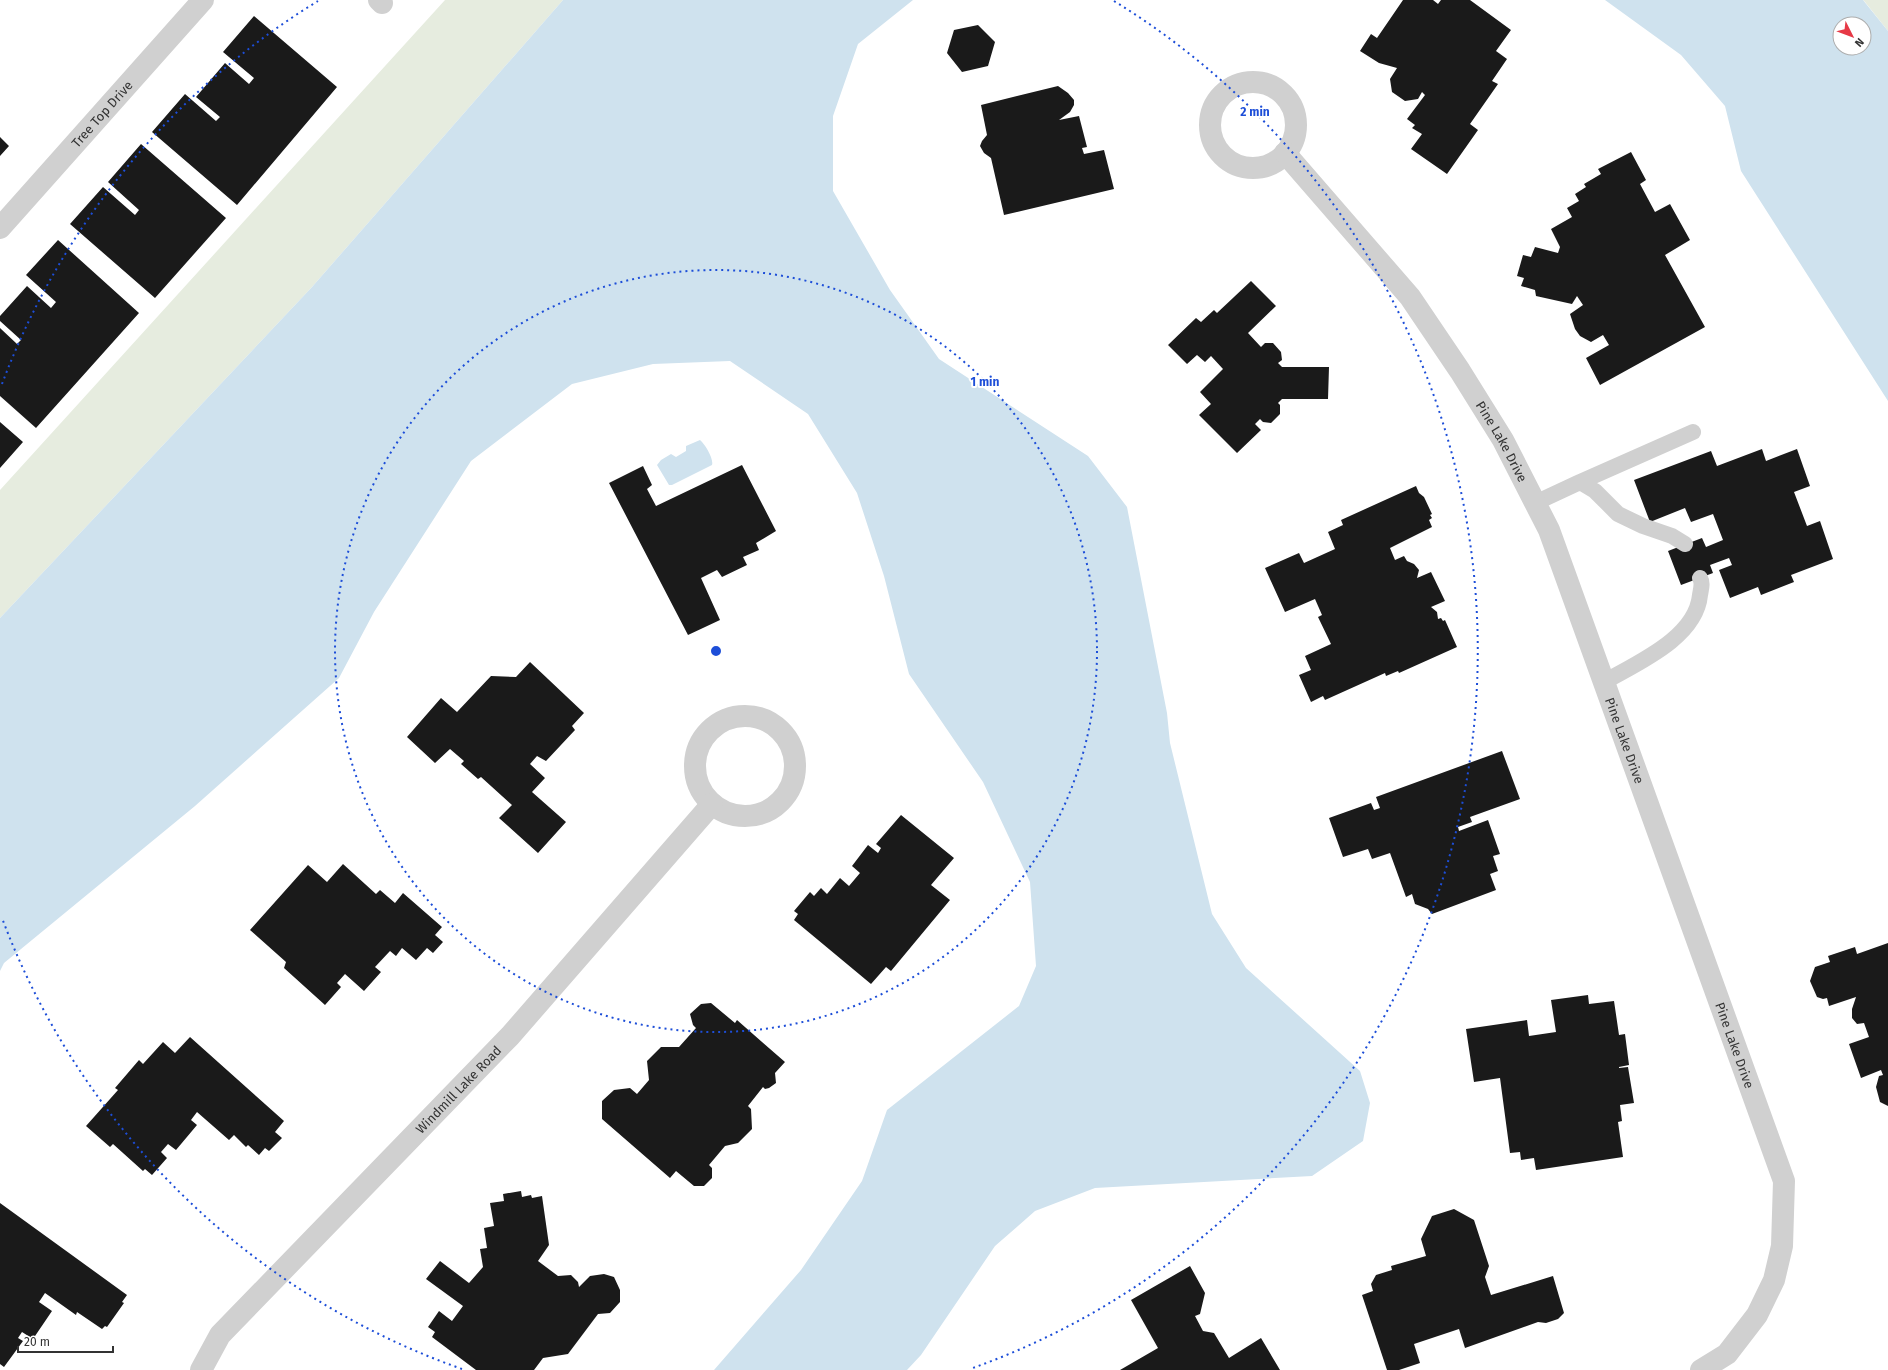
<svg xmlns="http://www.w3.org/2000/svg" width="1888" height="1370" font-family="'Fira Sans',sans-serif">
<rect width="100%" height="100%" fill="#fff"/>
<!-- green -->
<path fill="#e6ecdf" d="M445 0H563L312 287 0 618V490Z
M1863 0H1888V31L1865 2Z"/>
<!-- water -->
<path fill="#cfe2ee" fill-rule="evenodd" d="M563 0H913L858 44 833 116V191L890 290 939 359 1088 456 1127 507 1167 713 1170 743 1212 914 1246 968 1360 1071 1370 1103 1363 1141 1312 1176 1095 1188 1035 1211 995 1246 921 1355 907 1370H714L801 1270 862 1181 887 1110 1019 1006 1036 966 1030 882 983 782 909 674 884 576 857 493 808 414 730 361 653 364 572 384 471 461 374 612 339 678 195 806 4 963 0 971V618L312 287Z
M1605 0H1863L1888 31V401L1741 171 1725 106 1681 55ZM1840 24H1864V48H1840Z
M700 440C705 444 714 459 712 465L672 485H669L657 465 661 460 671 454 676 457 686 451V446Z"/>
<!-- building -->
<path fill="#1a1a1a" d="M1403 0H1433L1438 4 1441 0H1470L1511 30 1496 51 1507 59 1492 81 1498 84 1470 124 1478 130 1447 174 1411 149 1422 134 1412 128 1415 125 1407 119 1425 95 1422 92 1418 99 1405 101 1392 92 1390 79 1397 68 1379 63 1360 51 1371 34 1377 38Z
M254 16 337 87 237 205 152 132 185 94 216 121 220 117 196 97 225 63 249 84 254 78 223 52Z
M978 25 995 42 988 66 962 72 947 53 954 30Z
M1058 86 1068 93 1074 100V105L1070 112 1059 120 1079 116 1087 147 1082 148 1084 154 1104 150 1114 189 1004 215 991 158 984 153 980 146 982 141 987 135 981 105Z
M0 137 9 146 0 156Z
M141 144 226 218 155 298 70 224 103 187 135 215 139 210 108 182Z
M1631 152 1646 180 1640 184 1655 212 1670 204 1690 240 1665 255 1705 327 1600 385 1586 358 1609 345 1603 335 1591 342 1580 336 1575 329 1570 314 1583 305 1577 296 1572 304 1536 296 1535 290 1521 286 1524 278 1517 276 1523 255 1531 257 1535 247 1558 253 1560 247 1551 229 1572 217 1567 208 1579 201 1575 194 1586 187 1584 184 1601 174 1598 169Z
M58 240 139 313 36 428 0 396V328L17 344 21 340 0 321V316L27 286 51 308 56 302 26 275Z
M1251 281 1276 306 1248 333 1261 347 1265 343H1273L1281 352 1282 360 1278 363 1282 367H1329L1328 399H1282L1278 403 1280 405V414L1271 423 1263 422 1260 419 1255 424 1261 430 1237 453 1199 415 1211 404 1200 392 1223 369 1211 356 1205 362 1197 355 1187 364 1168 345 1196 318 1201 322 1214 310 1217 313Z
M0 422 23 442 0 468Z
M1762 449 1766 461 1797 449 1810 486 1794 492 1807 526 1820 521 1833 559 1791 575 1794 582 1761 595 1758 587 1730 598 1719 570 1732 565 1729 558 1710 565 1713 573 1681 585 1668 551 1702 538 1706 547 1723 540 1713 514 1691 522 1685 508 1650 522 1634 480 1711 451 1717 466Z
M742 465 776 531 756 543 759 550 743 557 747 565 722 577 717 570 701 578 720 620 688 635 609 483 643 466 652 485 647 489 656 506Z
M1416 486 1419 493 1424 497 1432 514 1430 515 1432 518 1429 520 1432 527 1390 548 1395 560 1404 556 1407 561 1414 564 1419 570 1417 578 1431 572 1445 601 1431 607 1437 612 1438 619 1441 618 1443 621 1445 620 1457 647 1399 673 1398 671 1386 676 1385 673 1325 700 1323 696 1311 702 1299 675 1311 670 1305 656 1331 644 1318 617 1322 615 1315 599 1285 612 1265 568 1299 553 1304 563 1335 549 1328 532 1343 525 1341 520Z
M530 662 584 713 572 726 575 730 546 761 537 756 530 764 545 778 532 792 566 822 538 853 499 818 512 805 481 777 478 779 461 764 464 761 450 749 435 763 407 737 441 698 457 712 491 676 516 677Z
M1502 751 1520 799 1470 817 1472 822 1458 827 1459 831 1488 820 1500 854 1493 856 1498 871 1490 874 1496 890 1432 914 1428 909 1415 904 1412 894 1406 897 1390 853 1372 859 1368 849 1343 857 1329 818 1371 803 1374 810 1380 808 1376 797Z
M901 815 954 858 931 885 950 900 891 971 886 967 871 984 794 920 798 914 794 911 810 892 814 896 821 888 827 894 840 878 849 886 860 873 852 866 868 845 878 853 881 848 876 844Z
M343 864 376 894 380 890 395 903 403 893 442 927 435 935 443 942 433 953 427 948 416 960 402 948 396 956 390 951 375 967 381 972 364 991 345 974 337 983 341 987 325 1005 284 968 286 962 250 930 308 865 327 882Z
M1888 943V1106L1880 1102 1876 1087 1879 1076 1883 1075 1881 1070 1861 1078 1849 1044 1869 1037 1864 1023 1857 1024 1852 1018V1009L1856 997 1829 1006 1827 998 1823 999 1817 997 1810 981 1815 967 1830 962 1828 956 1855 947 1857 954Z
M1588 995 1589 1004 1614 1001 1619 1035 1625 1034 1629 1065 1619 1067V1068L1628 1067 1634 1103 1620 1105 1622 1121 1618 1122 1623 1157 1536 1170 1534 1158 1521 1160 1520 1152 1510 1153 1500 1078 1474 1082 1466 1029 1527 1020 1529 1036 1556 1032 1551 1000Z
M711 1003 735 1023 737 1020 785 1062 775 1073 776 1083 769 1088 765 1089 763 1087 748 1106 751 1109 752 1129 738 1143 725 1146 709 1165 712 1168V1178L704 1186H694L676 1171 670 1178 602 1119V1101L614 1090 630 1088 637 1094 649 1080 647 1061 661 1047H679L696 1028 693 1025 690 1014 701 1004Z
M190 1037 284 1121 275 1132 282 1138 269 1151 265 1148 259 1155 248 1145 246 1147 234 1135 229 1140 197 1112 191 1120 197 1125 176 1150 168 1144 161 1152 167 1158 152 1175 145 1169 143 1171 113 1144 110 1147 86 1126 118 1090 115 1088 139 1060 143 1064 163 1042 175 1053Z
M521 1191 522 1197 531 1195 532 1198 542 1196 549 1245 538 1261 558 1276 571 1275 578 1282 579 1287 590 1276 604 1274 614 1277 620 1290V1302L610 1313 598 1314 568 1354 543 1358 534 1370H476L432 1337 435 1332 428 1327 439 1311 452 1321 463 1306 426 1279 440 1261 469 1283 483 1267 480 1249 487 1248 484 1228 494 1226 490 1203 504 1201 503 1194Z
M0 1203 127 1295 122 1302 124 1303 107 1327 105 1326 102 1329 77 1312 76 1315 45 1293 39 1302 52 1311 33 1339 22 1332 18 1338 23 1341 4 1367 0 1364Z
M1454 1209 1474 1220 1489 1266 1485 1277 1491 1295 1553 1276 1564 1313 1558 1319 1546 1323 1538 1322 1465 1348 1459 1329 1414 1344 1420 1363 1399 1370H1387L1362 1295 1373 1291 1371 1284 1376 1275 1392 1270 1391 1266 1426 1256 1421 1239 1432 1216Z
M1190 1266 1205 1293 1200 1314 1195 1316 1203 1331 1214 1333 1229 1358 1261 1338 1280 1370H1120L1158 1348 1131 1300Z"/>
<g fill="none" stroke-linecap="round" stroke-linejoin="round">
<!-- lane -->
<path stroke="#d0d0d0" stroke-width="16" d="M1580 482 1693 432
M1535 503 1580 482 1595 491 1618 514 1643 526 1672 536 1685 544
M1604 682C1637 663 1696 638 1700 595 1701 589 1703 583 1700 578"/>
<!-- street -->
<g stroke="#d0d0d0" stroke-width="22">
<path d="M379 0 382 3"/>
<circle cx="1253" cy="125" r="43"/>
<path id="s1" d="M1285 153 1410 297 1460 371 1503 440 1549 530 1784 1181 1782 1246 1774 1280 1757 1315 1727 1354 1701 1370"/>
<path id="s2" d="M0 228 203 0"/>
<circle cx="745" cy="766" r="50"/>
<path id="s3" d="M201 1370 220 1335 510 1036 712 804"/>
</g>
</g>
<!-- distance rings -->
<g fill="none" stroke="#1d4ed8" stroke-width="2" stroke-dasharray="2 4">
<circle cx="716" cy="651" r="381"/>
<path d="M462 1369A762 762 0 0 1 2 918M2 384A762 762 0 0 1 318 1M1114 1A762 762 0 0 1 970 1369"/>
</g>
<g text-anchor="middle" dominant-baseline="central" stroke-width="4" stroke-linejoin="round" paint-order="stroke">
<!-- street labels -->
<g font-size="13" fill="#333" stroke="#fff">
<text stroke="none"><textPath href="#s2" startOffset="153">Tree Top Drive</textPath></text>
<text stroke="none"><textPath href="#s1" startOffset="362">Pine Lake Drive</textPath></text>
<text stroke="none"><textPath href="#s1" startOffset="686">Pine Lake Drive</textPath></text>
<text stroke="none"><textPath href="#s1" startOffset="1010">Pine Lake Drive</textPath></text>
<text stroke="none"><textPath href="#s3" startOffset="382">Windmill Lake Road</textPath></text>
</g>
</g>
<circle cx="716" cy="651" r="6" fill="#1d4ed8" stroke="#fff" stroke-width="2"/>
<g font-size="12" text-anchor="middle" font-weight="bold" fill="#1d4ed8" stroke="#fff" stroke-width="4" stroke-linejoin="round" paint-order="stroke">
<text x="1255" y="116">2 min</text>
<text x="985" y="386">1 min</text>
</g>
<!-- north arrow -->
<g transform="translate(1852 36) rotate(132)"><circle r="19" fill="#ffffff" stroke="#adadad"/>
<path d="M0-3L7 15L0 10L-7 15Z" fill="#e63946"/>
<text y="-6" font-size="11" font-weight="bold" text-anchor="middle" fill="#333333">N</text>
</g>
<!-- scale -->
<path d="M18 1346v6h95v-6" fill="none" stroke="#333333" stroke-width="2"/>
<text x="24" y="1346" font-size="12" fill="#333333" stroke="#ffffff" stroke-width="3" paint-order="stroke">20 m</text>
</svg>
